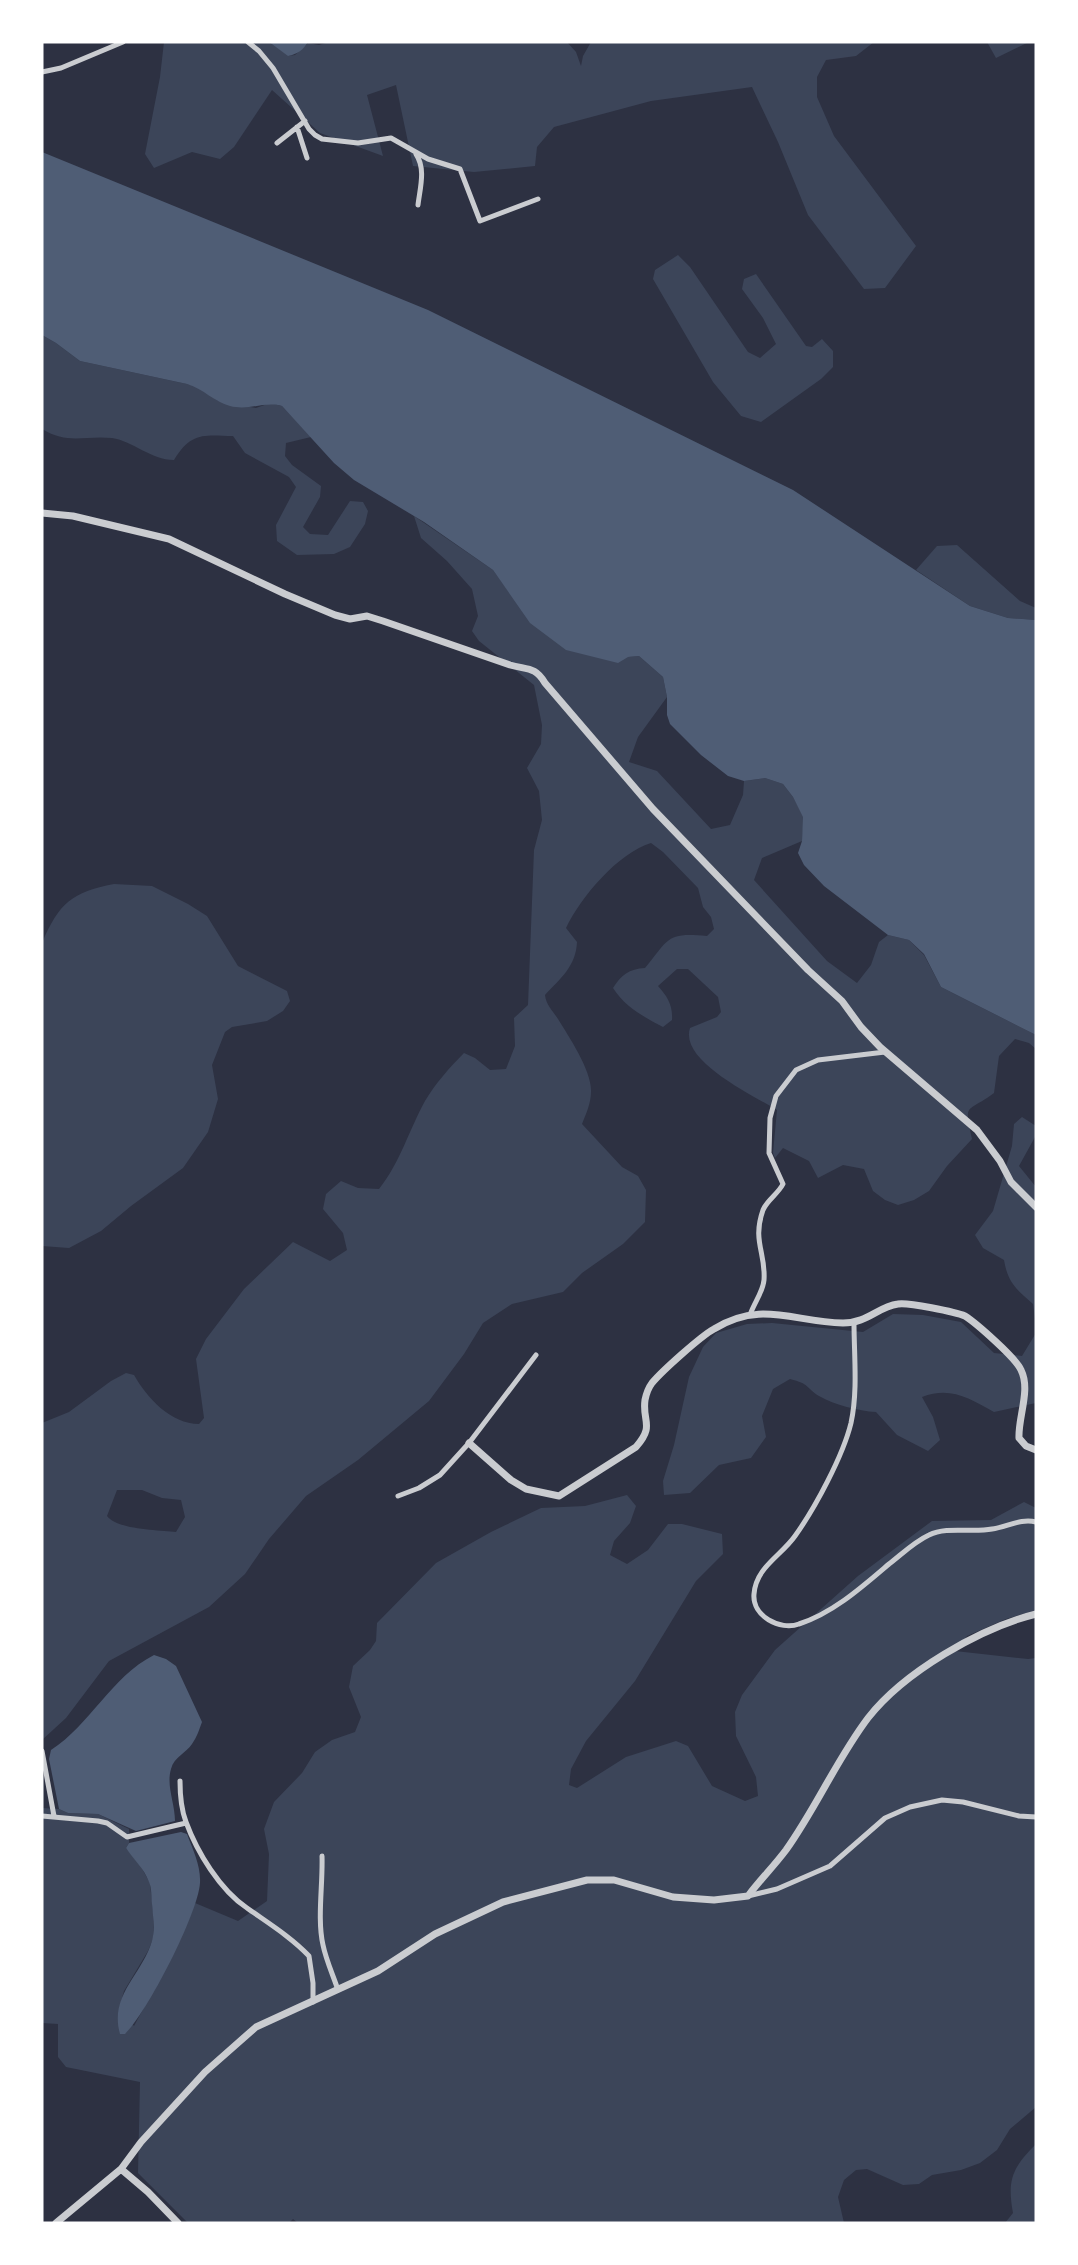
<svg xmlns="http://www.w3.org/2000/svg" width="1078" height="2265" font-family="Commissioner,sans-serif">
<rect width="100%" height="100%" fill="#2d3142"/>
<!-- green -->
<path fill="#3c4559" fill-rule="evenodd" d="M164 42H269L289 56 295 55 308 43 319 45 329 42H567L576 52 581 66 583 56 591 42H874L856 56 826 60 817 77V97L834 136 916 246 885 288 864 289 808 215 778 142 752 87 651 101 554 127 537 147 535 166 474 172 413 166 396 85 367 95 383 156 320 133 272 90 234 147 220 159 192 152 154 168 145 154 160 77Z
M987 42H1029L996 58Z
M678 255 690 267 748 352 760 358 776 344 763 318 742 289 744 279 756 274 806 346 812 347 822 339 833 351V367L821 379 761 422 741 416 713 382 653 279 655 270Z
M42 335 56 343 80 361 187 384 200 387 218 401 256 408 270 403 282 406 311 437 286 443 285 456 292 465 321 486 320 497 303 527 310 534 328 535 350 501 363 502 368 511 365 524 350 547 334 554 297 555 277 541 276 525 296 487 289 477 245 453 233 436C203 435 191 432 174 460 151 460 133 441 112 438 85 435 68 445 42 429Z
M414 516 493 570 512 596 628 657 639 656 663 677 667 697 638 737 629 762 657 771 711 829 730 825 743 795 744 781 765 778 783 784 793 797 804 817 802 841 762 858 754 880 827 961 857 983 871 965 879 942 888 935 909 940 924 955 941 987 1036 1035V1049L1029 1043 1015 1039 999 1056 994 1093C966 1114 964 1101 972 1139L947 1166 929 1191 914 1200 898 1205 885 1200 873 1191 864 1169 843 1165 818 1178 809 1161 783 1148 775 1158 773 1153 777 1110C755 1096 679 1061 690 1028L717 1017 721 1012 718 997 688 969H677L658 986C667 996 673 1005 672 1020L663 1027C644 1017 625 1007 613 988 621 975 629 969 645 968 669 939 666 932 707 936L714 929 711 917 703 907 698 888 663 852 651 843C618 853 581 897 566 928L577 942C576 966 561 978 545 995 546 1005 553 1011 558 1019 569 1037 592 1071 591 1092 591 1103 586 1114 582 1124L622 1167 638 1176 646 1190 645 1222 623 1244 582 1273 563 1292 512 1304 483 1323 464 1354 429 1401 358 1460 306 1496 269 1539 245 1574 209 1607 109 1661 66 1718 42 1740V1423L69 1412 111 1381 126 1373 134 1375C147 1398 171 1424 199 1424L204 1418 196 1359 206 1339 244 1289 293 1242 330 1261 347 1250 343 1233 323 1209 326 1194 341 1181 358 1188 379 1189C401 1161 408 1132 425 1101 435 1084 450 1067 464 1053L475 1058 490 1070 506 1069 515 1046 514 1018 528 1005 534 850 542 820 539 791 527 768 541 744 542 725 534 685 479 641 472 631 478 616 472 589 447 561 421 538ZM117 1490H142L162 1498 181 1500 185 1517 176 1532C159 1530 118 1530 107 1516Z
M957 545 1020 601 1036 608V620L1008 618 970 606 916 570 937 546Z
M114 884 152 886 188 904 207 916 238 966 287 991 290 1001 283 1011 267 1021 232 1027 225 1032 212 1065 218 1099 208 1132 183 1168 131 1206 101 1231 69 1248 42 1246V943C59 903 72 892 114 884Z
M1022 1117 1036 1126 1035 1137 1019 1166 1036 1187V1326L1033 1304C1016 1289 1008 1283 1004 1260L983 1248 975 1235 993 1211 1012 1146 1014 1124Z
M893 1314 923 1315 961 1322 994 1353 1022 1356 1036 1333V1403L994 1412C969 1398 950 1386 922 1397L933 1417 940 1440 928 1451 897 1435 876 1412C858 1411 835 1405 819 1396 805 1387 810 1384 790 1379L773 1389 762 1416 766 1437 751 1458 719 1465 690 1493 664 1495 663 1481 674 1445 689 1377 703 1347 716 1333 747 1324 772 1323 863 1332Z
M627 1495 636 1506 630 1523 614 1541 610 1555 627 1564 648 1550 668 1524H682L722 1534 723 1554 696 1581 635 1681 586 1741 571 1769 569 1785 577 1788 626 1757 676 1741 688 1746 712 1786 745 1801 758 1796 756 1777 736 1736 735 1712 742 1695 775 1650 858 1576 932 1521 991 1520 1024 1502 1036 1508V1610L1006 1619 967 1636 955 1651 1028 1659 1036 1658V2107L1010 2129 997 2150 980 2163 961 2170 932 2175 919 2184 903 2185 867 2169 856 2170 844 2180 838 2197 844 2223H298L293 2219 289 2223H188L138 2173 140 2082 66 2067 58 2057V2024L42 2023V1808L59 1809 68 1813 98 1814 129 1829V1843L126 1848 140 1865 150 1883 153 1912V1939L148 1951 124 1991 119 2009 134 2026C156 1985 180 1946 195 1903L238 1921 267 1901 269 1854 264 1829 274 1802 302 1773 315 1752 332 1740 355 1732 361 1717 349 1687 353 1666 370 1650 376 1641 377 1623 436 1563 491 1532 541 1508 585 1506Z
M1036 2144V2223H1005L1013 2213C1007 2180 1012 2168 1036 2144Z"/>
<!-- water -->
<path fill="#4f5d75" d="M269 42H308C303 50 298 54 288 56Z
M42 152 428 310 793 490 970 606 1008 618 1036 620V1035L941 987 924 954 909 940 888 935 824 886 804 865 798 853 802 841 803 817 793 797 783 784 765 778 744 781 728 776 701 755 670 724 667 715V697L663 677 639 656 628 657 618 663 566 650 530 623 493 570 424 522 354 480 334 463 282 406C265 401 249 411 230 406 214 402 204 389 187 384L80 361 56 343 42 335Z
M154 1655 166 1659 176 1666 202 1722C199 1730 197 1737 192 1744 186 1753 174 1757 171 1769 166 1786 175 1803 175 1821L136 1831 98 1814 68 1813 59 1809 49 1759 51 1750C90 1725 111 1677 154 1655Z
M181 1832 187 1834C193 1850 201 1866 200 1883 198 1914 147 2013 125 2034H120C109 1995 142 1975 152 1941 155 1930 153 1916 152 1904 151 1897 152 1888 149 1882 144 1868 133 1859 126 1848L129 1843Z"/>
<g fill="none" stroke-linecap="round" stroke-linejoin="round">
<!-- minor -->
<path stroke="#caccd0" stroke-width="5" d="M248 42 259 51 273 68 309 129 315 135 322 139 358 143 391 138 428 159 460 169 480 221 538 199
M42 72 61 68 123 42
M297 127 307 158
M277 143 305 121
M416 154C426 169 420 188 418 205
M750 1315C754 1303 763 1292 764 1280 766 1253 752 1241 763 1210 767 1200 778 1194 783 1184L769 1153 770 1118 776 1096 796 1070 818 1060 885 1052
M854 1323C854 1355 858 1391 851 1423 843 1456 815 1508 795 1536 781 1556 756 1567 754 1594 752 1616 780 1631 799 1624 833 1613 862 1587 889 1564 902 1554 914 1542 929 1535 947 1526 972 1533 992 1529 1007 1527 1021 1518 1036 1522
M398 1496 419 1488 440 1475 469 1443 536 1355
M42 1751 54 1816
M180 1781C180 1795 181 1809 186 1822 197 1852 220 1890 247 1908 268 1923 291 1937 309 1956L313 1983V2002
M42 1816 98 1821 107 1823 127 1837 186 1823
M322 1856C323 1884 317 1919 323 1945 326 1960 333 1975 338 1990
M748 1896 777 1889 830 1866 885 1818 910 1807 942 1800 963 1802 1019 1816 1036 1817"/>
<!-- tertiary -->
<path stroke="#caccd0" stroke-width="7" d="M42 513 73 516 169 539 285 594 335 615 350 619 367 616 383 621 510 665C527 670 535 666 545 683L653 809 808 970 842 1001 861 1027 880 1047 977 1130 1000 1161 1011 1182 1036 1207
M469 1443 511 1480 526 1489 559 1496 636 1447C655 1425 642 1422 645 1400 646 1395 649 1387 652 1383 662 1371 701 1336 714 1329 761 1300 793 1322 843 1323 868 1323 877 1307 898 1304 907 1302 956 1312 965 1316 976 1323 1016 1358 1021 1370 1031 1390 1018 1417 1019 1438L1026 1446 1036 1450
M121 2169 141 2142 205 2072 256 2027 378 1971 435 1934 503 1902 587 1880H614L673 1897 714 1900 748 1896C760 1880 774 1866 786 1850 816 1808 837 1759 868 1718 904 1672 980 1628 1036 1614
M56 2223 121 2169 148 2192 178 2223"/>
</g>
<!-- border -->
<rect width="1078" height="2265" fill="none" stroke="#ffffff" stroke-width="87"/>
</svg>
